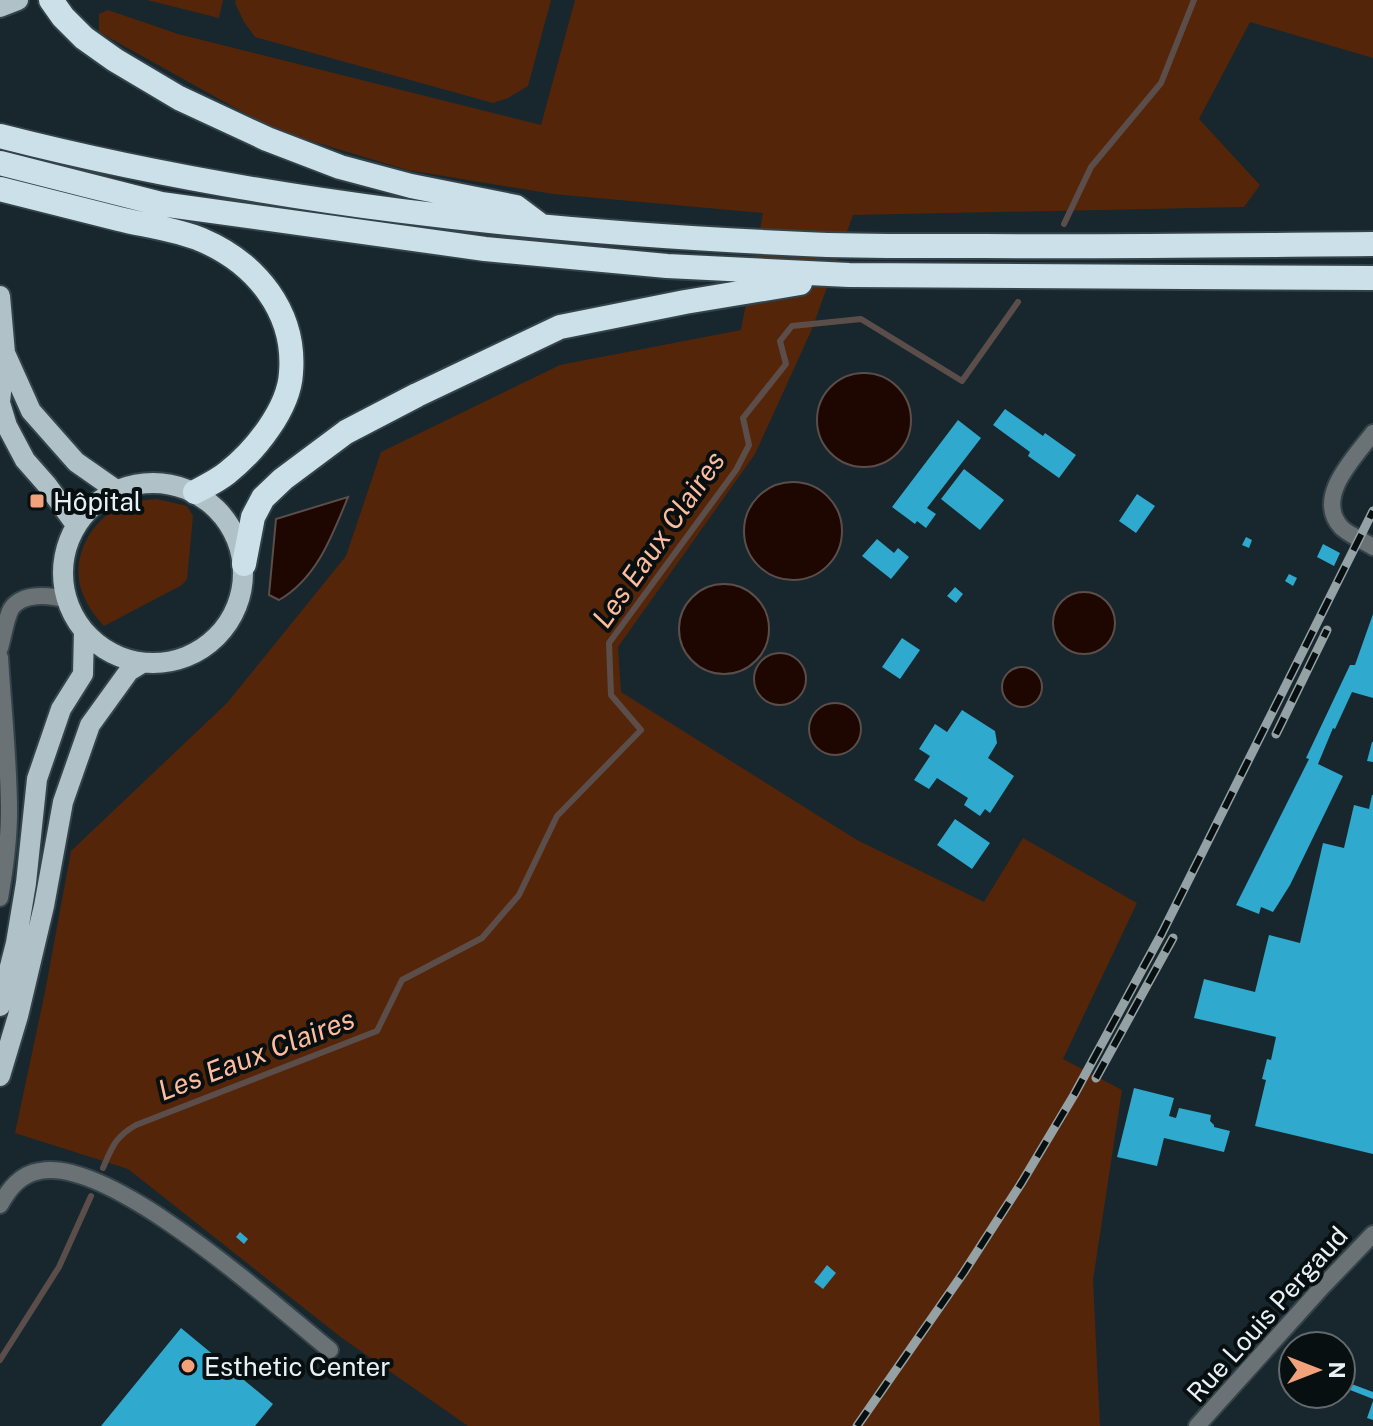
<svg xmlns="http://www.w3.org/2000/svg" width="1373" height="1426" font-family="'Public Sans',sans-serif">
<rect width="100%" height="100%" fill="#17272d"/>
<!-- green -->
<path fill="#552509" d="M147 0H223L219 18Z
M236 0H551L528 86 508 98 493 103 255 37 244 22 235 3Z
M575 0H1373V58L1250 22 1199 119 1260 185 1244 207 853 215 812 329 755 454 618 647 621 692 857 840 984 902 1023 838 1137 903 1063 1059 1122 1090 1093 1280 1100 1426H468L342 1338 128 1169 15 1133 45 992 71 851 227 703 346 556 381 452 560 365 741 330 763 213 553 194 407 170 275 130 99 32V14L108 10 178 34 541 125Z
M157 499 187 506 193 516 187 579 182 585 104 626C94 615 86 604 81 589 70 553 96 512 132 502 140 500 149 500 157 499Z"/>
<!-- water -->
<path fill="#1e0700" stroke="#5b4e4a" stroke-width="2" d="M817 420a47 47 0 1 1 94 0a47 47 0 1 1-94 0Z
M744 531a49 49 0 1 1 98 0a49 49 0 1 1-98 0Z
M348 497C332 536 317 578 279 600L269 595 276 519Z
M679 629a45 45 0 1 1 90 0a45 45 0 1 1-90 0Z
M1053 623a31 31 0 1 1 62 0a31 31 0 1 1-62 0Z
M754 679a26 26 0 1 1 52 0a26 26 0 1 1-52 0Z
M1002 687a20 20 0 1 1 40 0a20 20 0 1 1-40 0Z
M809 729a26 26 0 1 1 52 0a26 26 0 1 1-52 0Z"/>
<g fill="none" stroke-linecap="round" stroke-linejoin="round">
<!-- stream -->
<path stroke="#5b4e4a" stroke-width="6" d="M1064 224 1091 167 1161 83 1194 0
M103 1168C112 1147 115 1137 136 1125L377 1031 402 980 482 938 519 895 557 816 641 730 611 695 609 643 736 470 749 445 743 418 786 364 780 341 792 326 861 319 962 381 1018 302
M0 1360 59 1267 91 1196"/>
</g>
<!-- building -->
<path fill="#2fa9cd" d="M1005 409 1043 436 1045 433 1076 455 1059 478 1028 456 1030 452 993 425Z
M958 420 981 438 927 508 936 514 926 528 917 521 915 524 892 507Z
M964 469 1004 500 980 530 941 499Z
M1137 494 1155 506 1136 533 1119 521Z
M1246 537 1252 540 1249 548 1242 545Z
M877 539 894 553 898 548 909 557 891 579 862 556Z
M1323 544 1340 553 1334 566 1317 557Z
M1289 574 1297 578 1293 586 1285 581Z
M955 587 963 594 956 603 947 596Z
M1373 614V698L1352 692 1335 729 1333 728 1318 764 1343 776 1290 885 1273 912 1261 907 1259 914 1236 905 1309 759 1306 758 1350 665H1355Z
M902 638 920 650 900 679 882 667Z
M962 710 995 731 997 743 988 758 1014 776 990 813 985 809 980 816 964 805 968 798 937 778 929 789 914 780 930 756 919 749 935 724 947 732Z
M1372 742H1373V762L1367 761Z
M1372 795H1373V1154L1255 1126 1266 1080 1262 1079 1267 1059 1271 1060 1276 1037 1194 1018 1204 979 1255 992 1269 935 1300 943 1323 843 1344 848 1354 805 1369 809Z
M955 819 990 843 972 869 937 845Z
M1134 1088 1174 1098 1169 1116 1176 1118 1179 1108 1211 1115 1210 1121 1214 1125V1127L1230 1131 1224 1152 1164 1138 1157 1166 1117 1157Z
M240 1232 248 1239 244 1244 236 1237Z
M827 1265 836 1273 823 1289 814 1282Z
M181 1328 273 1404 255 1426H101Z
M1341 1380 1373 1392V1399L1345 1388 1341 1398Z
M1373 1401V1420L1367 1418Z"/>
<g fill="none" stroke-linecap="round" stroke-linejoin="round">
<!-- street casing -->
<g stroke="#344349" stroke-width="20">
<path id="street" d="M1373 433C1355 457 1314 497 1341 527 1346 533 1365 542 1373 547
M0 648C3 638 6 618 11 609 22 592 50 595 67 600
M0 657C3 709 9 760 9 812 9 841 5 870 0 898
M0 1205C9 1189 20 1174 40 1171 112 1157 273 1304 330 1350
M1197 1426 1323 1286 1373 1234"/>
</g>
<!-- primary casing -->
<g stroke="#344349" stroke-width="24">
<path id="primary" d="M0 7 18 0
M0 296 5 353 0 402
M5 353 31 411 76 462 116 490
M0 403 7 426 25 460 47 485 76 525
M63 573a90 90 0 1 1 180 0a90 90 0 1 1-180 0Z
M0 1006 16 943 26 883 37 779 61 709 83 674 84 631
M0 1076 18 1016 44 906 63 802 90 725 129 671 142 663"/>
</g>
<!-- highway casing -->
<g stroke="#344349" stroke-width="28">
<path id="highway" d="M51 0 63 17 84 38 115 60 179 98 267 139 340 167 411 186 516 207 540 225
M0 136C262 203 534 232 804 244 864 247 924 246 984 246 1114 247 1243 245 1373 244
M0 163 161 204 485 249 667 266 849 275 1373 278
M0 189C40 199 79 209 119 219 143 225 180 230 202 240 256 263 296 312 291 373 289 409 255 451 227 473 217 481 206 486 195 492
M244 564 253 517 263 498 283 479 346 432 417 395 560 327 685 302 800 283"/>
</g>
<!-- street -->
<use href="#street" stroke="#6a7275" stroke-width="16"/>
<!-- primary -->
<use href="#primary" stroke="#b0c1c7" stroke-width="20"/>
<!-- highway -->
<use href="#highway" stroke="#cbe0e8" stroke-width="24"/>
<!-- rail casing -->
<g stroke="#94a1a5" stroke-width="9">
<path id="rail" d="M1276 734 1327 630
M1096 1078 1173 938
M857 1426 964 1272 1022 1182 1074 1095 1162 933 1373 511"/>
</g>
<!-- rail -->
<use href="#rail" stroke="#080f11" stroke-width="6" stroke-dasharray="18" stroke-linecap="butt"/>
</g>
<!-- markers -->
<g fill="#f1a27b" stroke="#080f11" stroke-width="3">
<rect x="29" y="493" width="16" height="16" rx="4"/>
<circle cx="188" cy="1366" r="8"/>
</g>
<g text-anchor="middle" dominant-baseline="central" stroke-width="8" stroke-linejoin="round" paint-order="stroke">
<!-- poi labels -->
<g font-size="26" fill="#e8f2f6" stroke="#080f11" text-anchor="start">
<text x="53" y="501">Hôpital</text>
<text x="204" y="1366">Esthetic Center</text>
</g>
<!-- street labels -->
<g font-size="26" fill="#e8f2f6" stroke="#080f11">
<text transform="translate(1267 1314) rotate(-48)">Rue Louis Pergaud</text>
</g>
<!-- water labels -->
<g font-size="28" font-style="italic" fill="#febc9d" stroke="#080f11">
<text transform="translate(658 539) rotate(-55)">Les Eaux Claires</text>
<text transform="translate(256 1054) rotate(-21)">Les Eaux Claires</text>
</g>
</g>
<!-- north arrow -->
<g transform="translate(1317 1370) rotate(90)"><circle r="38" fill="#080f11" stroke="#626a6d" stroke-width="2"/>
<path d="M0-6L14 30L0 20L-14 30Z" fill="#f1a27b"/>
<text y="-12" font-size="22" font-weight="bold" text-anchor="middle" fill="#e8f2f6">N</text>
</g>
</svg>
